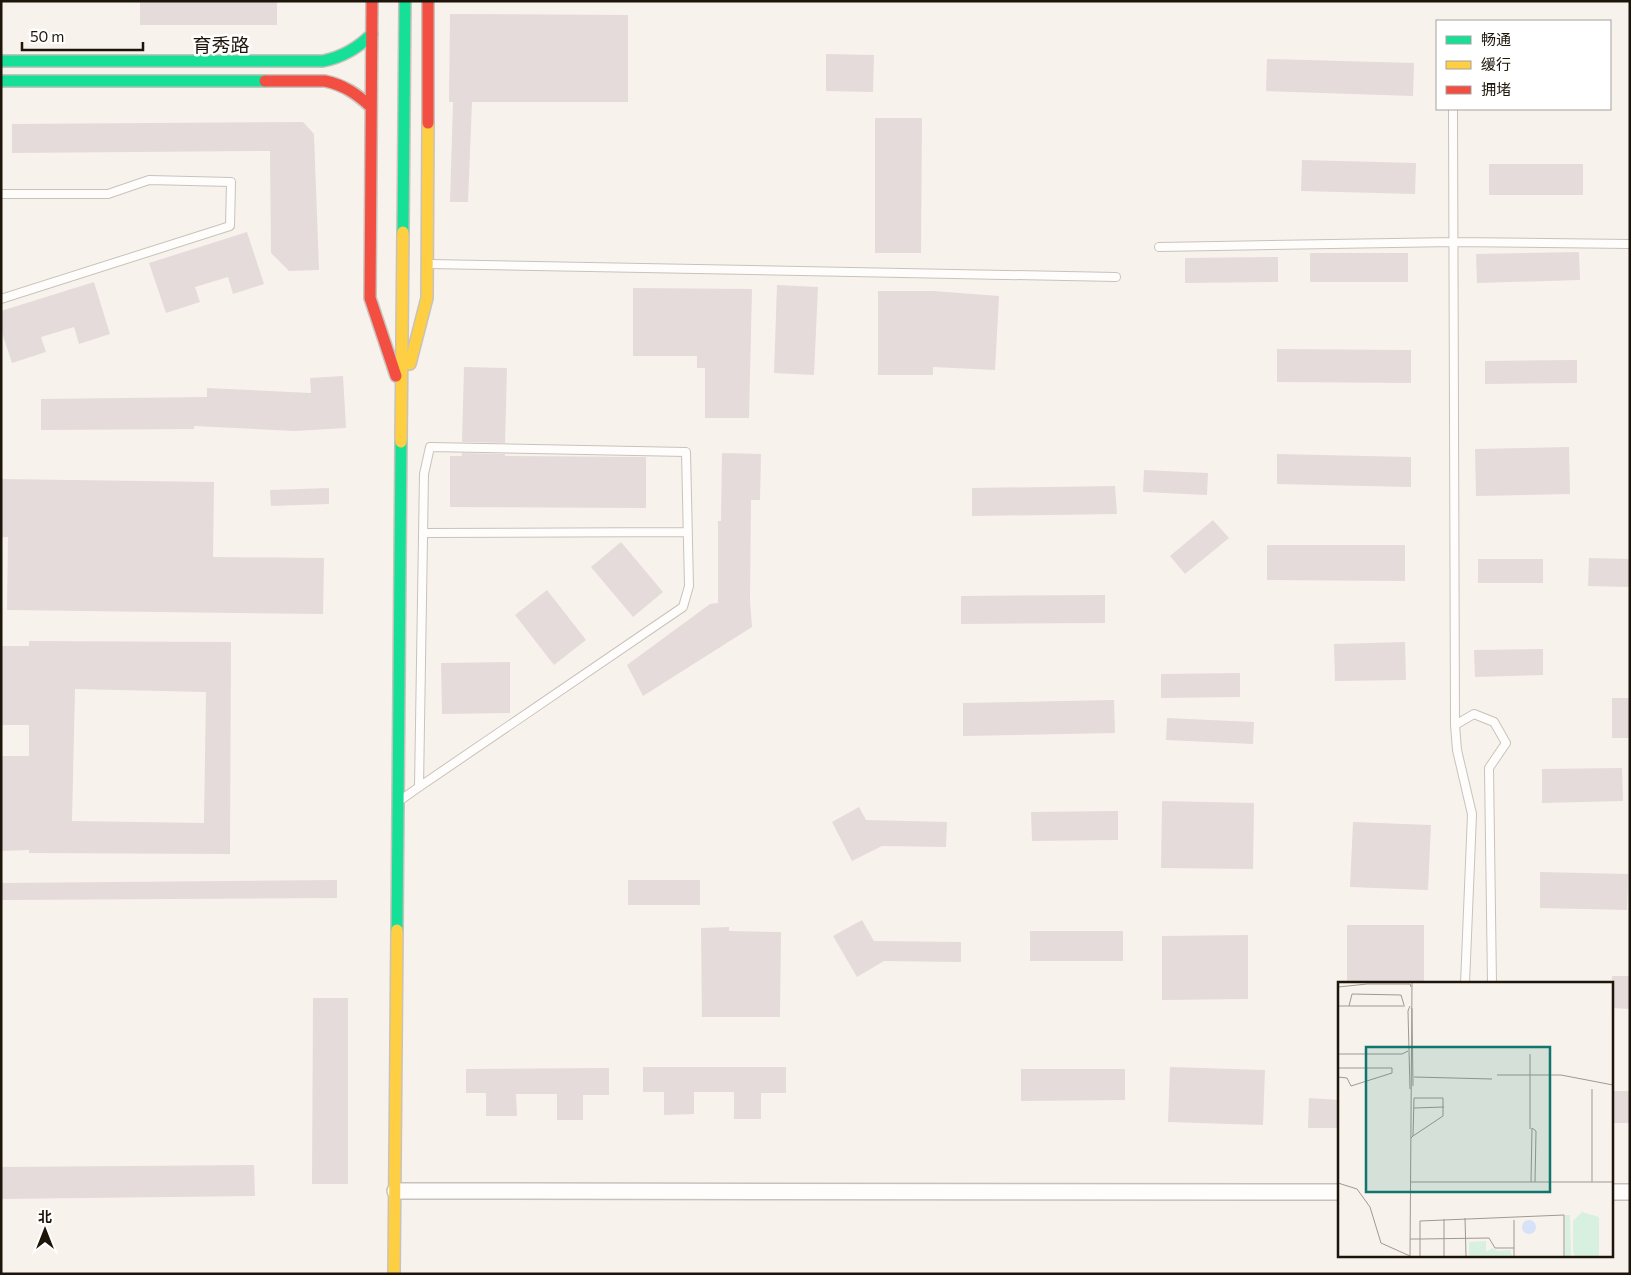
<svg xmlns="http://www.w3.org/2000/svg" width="1631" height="1275" font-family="Commissioner,'Noto Sans SC',sans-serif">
<rect width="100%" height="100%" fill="#f8f2ec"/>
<!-- building -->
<path fill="#e5dbda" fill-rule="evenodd" d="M140 1H277V25H140Z
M450 14 628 15V102H472L468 202H450L453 102H449Z
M826 54 874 55 873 92 826 91Z
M1267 59 1414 63 1413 96 1266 91Z
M875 118H922L921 253H875Z
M303 122 314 134 319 270 289 271 271 253 270 151 12 153V124Z
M1302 160 1416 163 1415 194 1301 191Z
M1489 164H1583V195H1489Z
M247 232 264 284 233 294 228 277 195 287 200 302 166 313 149 263Z
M1579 252 1580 280 1477 283 1476 254Z
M1310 253H1408V282H1310Z
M1278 257V282L1185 283V258Z
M94 282 110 334 79 344 74 327 41 337 46 352 12 363 1 330V311Z
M777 285 818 287 814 375 774 373Z
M633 288 752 289 749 418H705V368H697V356H633Z
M878 291H933L999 296 995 370 933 367V375H878Z
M1277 349 1411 350V383L1277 382Z
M1577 360V383L1485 384V361Z
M464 367 507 368 505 443 462 442Z
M343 376 346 428 295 431 194 426V429L41 430V399L207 397V388L311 393 310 378Z
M1569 447 1570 494 1476 496 1475 449Z
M462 453 505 454V456L646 457V508L450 507V456H462Z
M722 453 761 454 760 500H751L750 601 752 627 643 696 627 665 710 604 718 603V521H721Z
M1277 454 1411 457V487L1277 484Z
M1144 470 1208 473 1207 495 1143 492Z
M1 479 214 482 213 557 324 558 323 614 7 610 8 537H1Z
M1115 486 1117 514 972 516V488Z
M329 488V504L271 506 270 490Z
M1213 520 1229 538 1185 574 1170 556Z
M621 542 663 592 633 617 591 567Z
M1267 545H1405V581L1267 580Z
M1589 558 1630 559V587L1588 586Z
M1478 559H1543V583H1478Z
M547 590 586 640 554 665 515 615Z
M1105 595V623L961 624V596Z
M29 641 231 642 230 854 29 853V850L1 851V756H29V725H1V646H29ZM75 689 206 692 204 823 72 821Z
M1405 642 1406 680 1335 681 1334 644Z
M1543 649V675L1475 677 1474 650Z
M510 662V713L442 714 441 663Z
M1240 673V697L1161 698V674Z
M1612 698H1630V738H1612Z
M1114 700 1115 733 963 736V703Z
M1167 718 1254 722 1253 744 1166 740Z
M1622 768 1623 801 1542 803V769Z
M1162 801 1254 803 1253 869 1161 868Z
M859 807 866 820 947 822 946 847 882 846 852 861 832 822Z
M1118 811V840L1032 841 1031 812Z
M1353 822 1431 825 1428 890 1350 887Z
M1540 872 1628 874 1627 910 1540 908Z
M337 880V898L1 900V883Z
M628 880H700V905H628Z
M862 920 874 941 961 942V962L884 961 857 977 833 936Z
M1347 925H1424V983H1347Z
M729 927V931L781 932 780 1017H702L701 928Z
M1030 931H1123V961H1030Z
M1248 935V999L1162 1000V936Z
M1612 976H1630V1009L1612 1008Z
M313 998H348V1184H312Z
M643 1067H786V1093H761V1119H734V1092H694V1114L664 1115V1092H643Z
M1170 1067 1265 1070 1263 1125 1168 1122Z
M609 1068V1095H583V1120H557V1094H516L517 1116H486V1093H466V1069Z
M1021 1069H1125V1100L1021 1101Z
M1612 1091H1630V1123H1612Z
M1309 1098 1340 1100V1128H1308Z
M254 1165 255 1196 1 1199V1167Z"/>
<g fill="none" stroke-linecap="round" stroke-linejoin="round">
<!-- lane casing -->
<g stroke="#c9c2ba" stroke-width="10">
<path id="lane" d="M1453 109 1455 725
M1 194H108L149 180 231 182 230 226 1 299
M1159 247 1454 242 1630 244
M430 264 1116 277
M423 533 688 532
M402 799 419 787 683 607 689 586 686 452 430 447 424 474 419 787
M1465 984 1472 814 1457 750 1455 725 1474 714 1494 722 1506 743 1489 768 1492 984"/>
</g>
<!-- street casing -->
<g stroke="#c9c2ba" stroke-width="18">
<path id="street" d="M395 1191 1340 1192
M1612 1192H1630"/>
</g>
<!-- fast casing -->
<g stroke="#c9c2ba" stroke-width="14">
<path id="fast" d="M1 61H323C343 57 358 48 372 34
M1 81H265
M403 232 405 1
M397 930 401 442"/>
</g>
<!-- slow casing -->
<g stroke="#c9c2ba" stroke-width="14">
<path id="slow" d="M410 364 427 298 428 123
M401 442 403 232
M394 1274 397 930"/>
</g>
<!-- jam casing -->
<g stroke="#c9c2ba" stroke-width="14">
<path id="jam" d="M372 1 370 298 396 376
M265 81H325C344 85 357 94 371 107
M428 123V1"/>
</g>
<!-- lane -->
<use href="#lane" stroke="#fefdfc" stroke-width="8"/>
<!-- street -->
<use href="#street" stroke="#fefdfc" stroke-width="15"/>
<!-- fast -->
<use href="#fast" stroke="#16e098" stroke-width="11"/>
<!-- slow -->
<use href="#slow" stroke="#ffcf43" stroke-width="11"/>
<!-- jam -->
<use href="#jam" stroke="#f24e42" stroke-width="11"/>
</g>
<g text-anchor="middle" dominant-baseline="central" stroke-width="5" stroke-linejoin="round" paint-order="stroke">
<!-- street labels -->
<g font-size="19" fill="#1d140a" stroke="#fff">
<text x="221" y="44">育秀路</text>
</g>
</g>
<!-- overview -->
<g transform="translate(1338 982)">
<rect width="275" height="275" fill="#f8f2ec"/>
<path d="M244 230 261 235V274H237L235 270V239ZM227 233H232L233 274H227ZM148 259V270L155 266 160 269 172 268 174 274H131V260Z" fill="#d7f0df"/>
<path d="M184 245a7 7 0 1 1 14 0a7 7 0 1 1-14 0Z" fill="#d6e2f8"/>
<path fill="none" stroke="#a09992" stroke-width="1" d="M0 5 29 2H72L73 5M0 24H67M11 24 14 12 63 13 66 23M74 26 75 104M0 72H64L70 69M192 72V147M0 86H54V91L13 104 9 96 0 95M159 93H223L275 103M76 95 154 97M72 107 70 29 72 24M254 107V200M76 126 106 125M73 156 75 154 105 134V116H76L75 154M72 200H275M193 200 194 146 198 149 197 200M0 201 19 207 32 225 43 261 72 274M127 236 128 274M106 237V274M72 257H82V274M176 266H157L151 256 82 257V239L226 233V274M72 274 74 1M176 274V238"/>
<path fill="#0f766e" fill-opacity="0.15" stroke="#0f766e" stroke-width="2.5" d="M28 65H212V210H28Z"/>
<rect width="275" height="275" fill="none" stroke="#1d140a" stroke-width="2.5"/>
</g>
<!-- border -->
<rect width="1631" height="1275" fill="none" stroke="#1d140a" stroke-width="5"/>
<!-- legend -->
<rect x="1436" y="20" width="175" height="90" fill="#ffffff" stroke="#a5a19d"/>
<rect x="1446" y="36" width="25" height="8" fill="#16e098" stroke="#a5a19d"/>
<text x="1481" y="45" font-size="15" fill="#1d140a">畅通</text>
<rect x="1446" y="61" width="25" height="8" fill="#ffcf43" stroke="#a5a19d"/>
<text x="1481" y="70" font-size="15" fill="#1d140a">缓行</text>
<rect x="1446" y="86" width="25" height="8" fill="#f24e42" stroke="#a5a19d"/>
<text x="1481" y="95" font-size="15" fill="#1d140a">拥堵</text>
<!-- north arrow -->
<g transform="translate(45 1230)" stroke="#ffffff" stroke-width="4" paint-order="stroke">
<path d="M0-4L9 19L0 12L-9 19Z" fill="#1d140a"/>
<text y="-8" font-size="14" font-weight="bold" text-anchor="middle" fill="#1d140a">北</text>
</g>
<!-- scale -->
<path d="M22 42v8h121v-8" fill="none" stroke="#1d140a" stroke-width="2.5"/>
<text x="30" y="42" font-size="15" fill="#1d140a" stroke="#ffffff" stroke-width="4" paint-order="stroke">50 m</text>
</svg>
